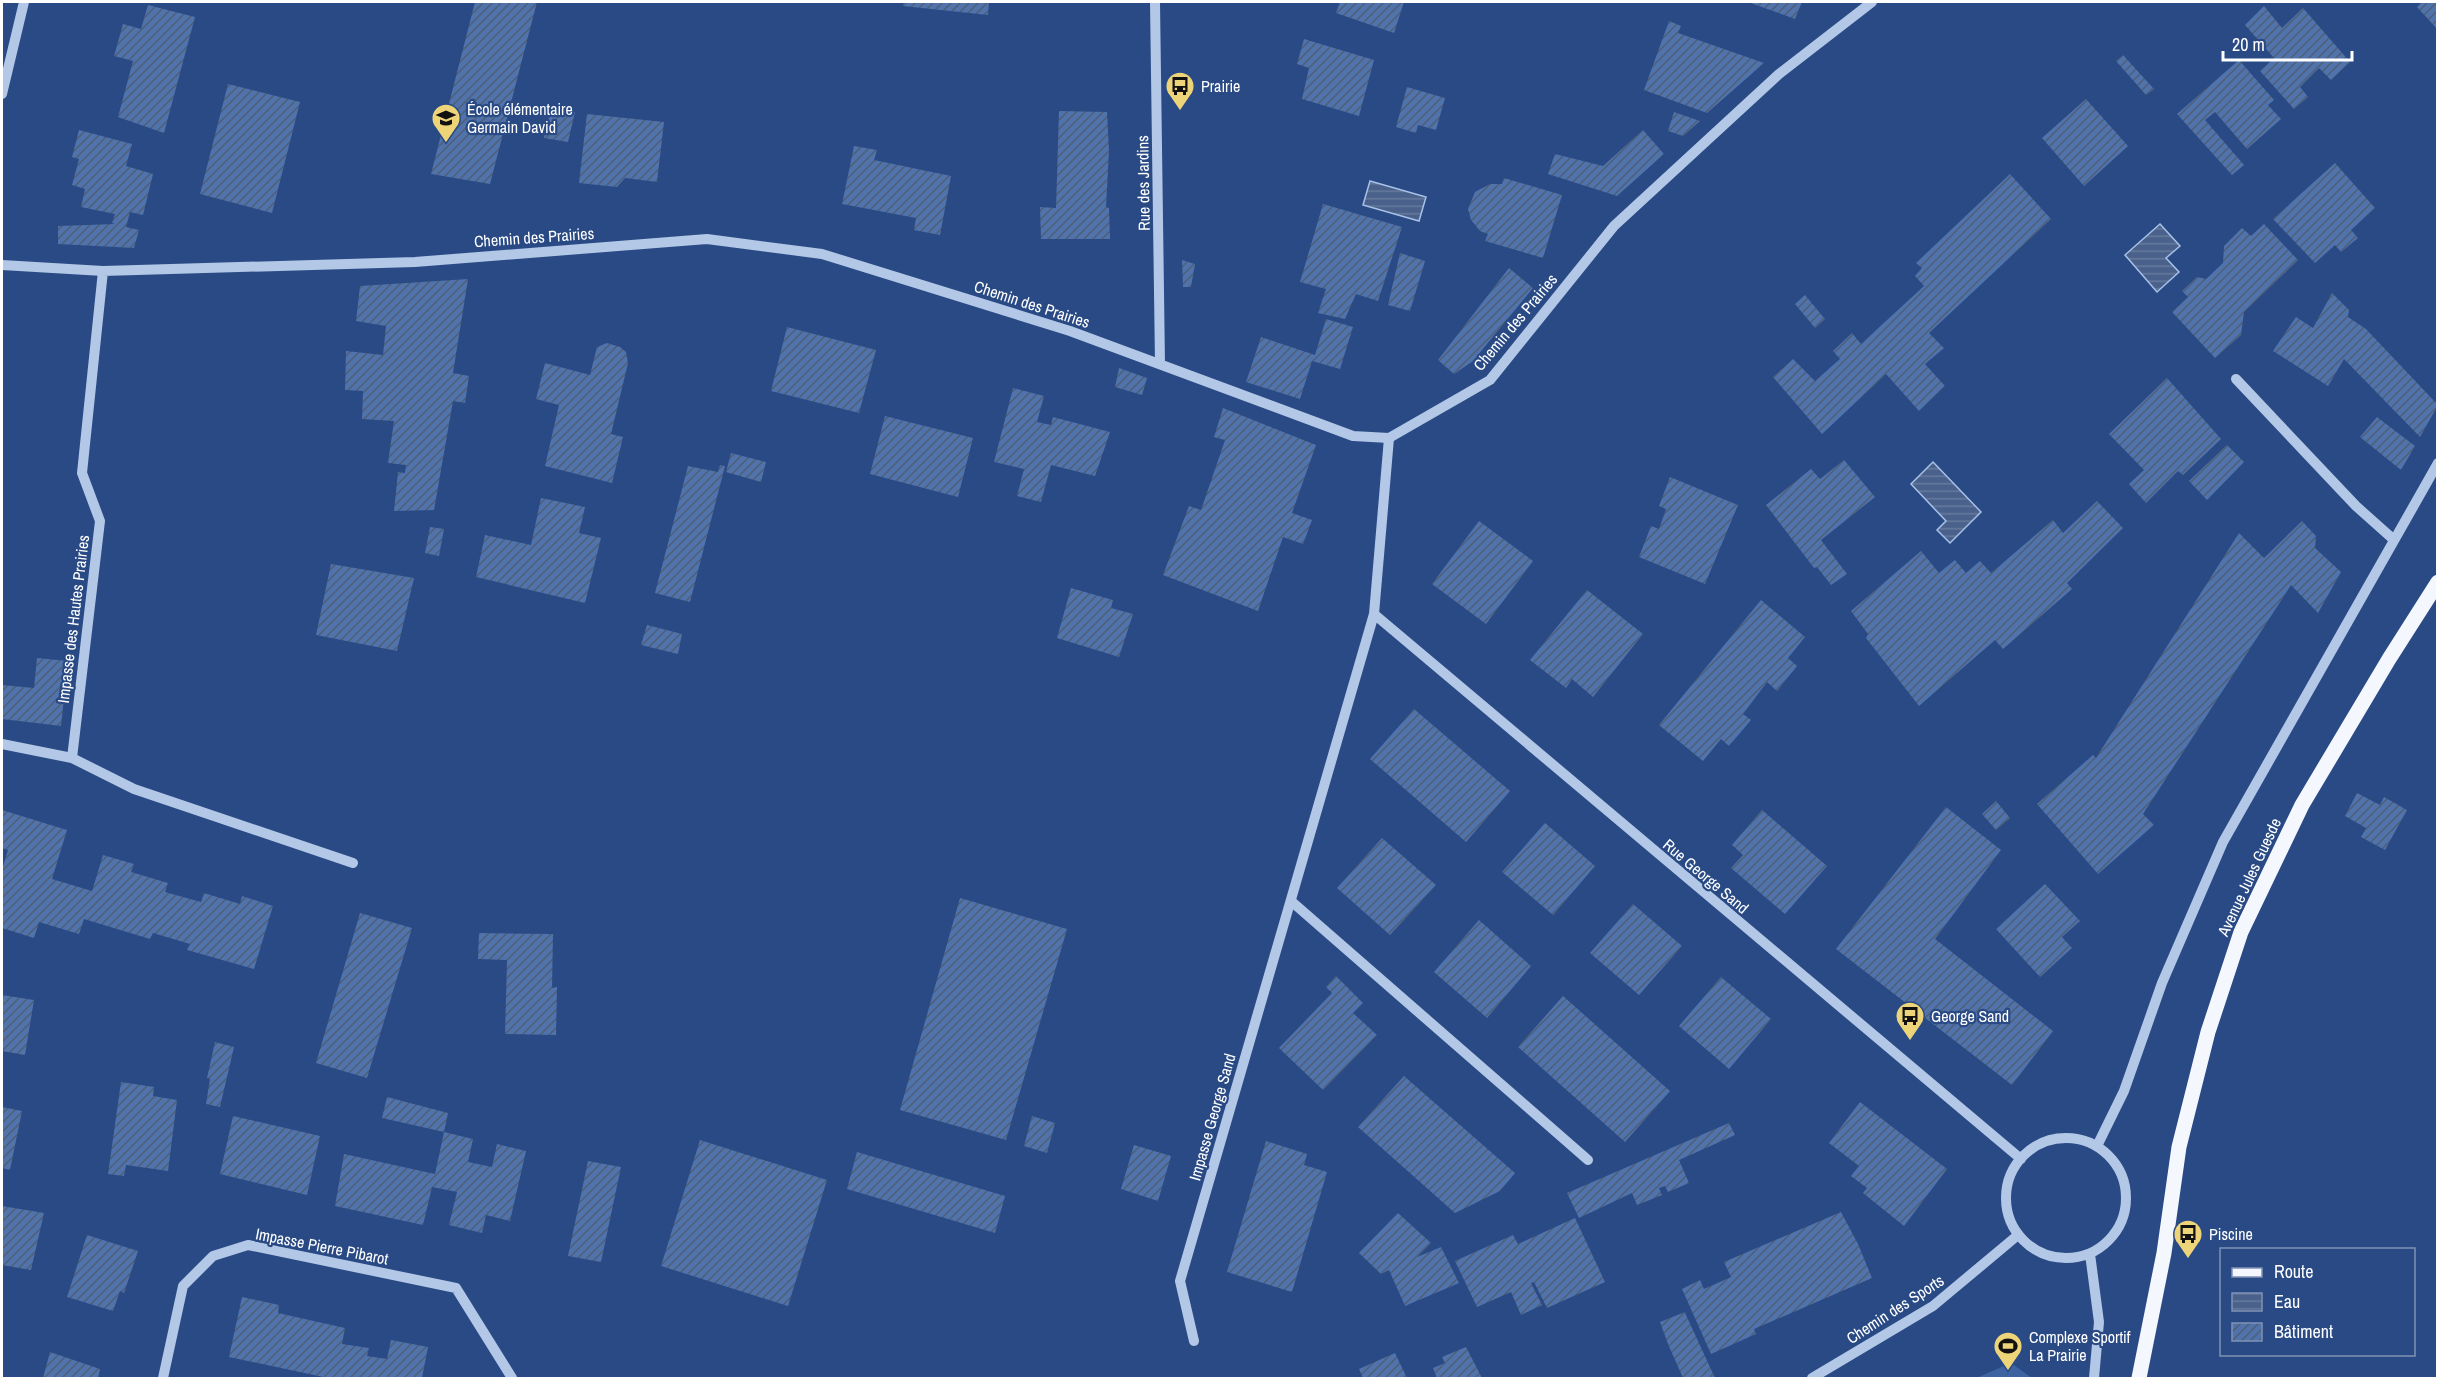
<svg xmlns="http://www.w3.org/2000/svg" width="2439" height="1380" font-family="'Archivo Narrow',sans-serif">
<defs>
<pattern id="water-rules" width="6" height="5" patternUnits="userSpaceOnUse" patternTransform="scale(1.5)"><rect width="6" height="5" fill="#4a628b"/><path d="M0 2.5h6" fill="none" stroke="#657a9c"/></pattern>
<pattern id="building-hatch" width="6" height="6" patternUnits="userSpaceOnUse" patternTransform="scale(1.5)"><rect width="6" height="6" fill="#5173ab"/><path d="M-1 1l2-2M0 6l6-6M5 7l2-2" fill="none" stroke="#4e5e77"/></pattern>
</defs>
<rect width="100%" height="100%" fill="#294a84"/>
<!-- pitch -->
<path fill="#3d63a0" d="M2011 1363 2032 1378H1976Z"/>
<!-- water -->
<path fill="url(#water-rules)" stroke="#a7c1e7" stroke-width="1.5" d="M1370 181 1426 197 1419 221 1363 205Z
M2160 224 2180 246 2166 258 2179 272 2157 292 2125 255Z
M1933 462 1981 512 1950 543 1937 530 1946 521 1911 484Z"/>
<!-- building -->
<path fill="url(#building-hatch)" d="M475 2H537L490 184 431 174Z
M904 2H989L988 15 903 6Z
M1340 2H1404L1394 33 1336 13Z
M1748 2H1802L1795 19Z
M2422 2H2438V30L2417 7Z
M148 5 195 17 164 133 118 117 133 61 114 56 123 24 141 29Z
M2264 6 2282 28 2303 8 2350 62 2331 80 2319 68 2300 87 2308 97 2294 109 2260 71 2274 58 2245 25Z
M1669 21 1681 26 1678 33 1764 63 1707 113 1644 90Z
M1304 39 1374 60 1359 116 1302 99 1309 68 1297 64Z
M2123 55 2154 89 2146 95 2116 61Z
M2239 60 2274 100 2268 105 2281 119 2247 149 2215 112 2205 120 2244 165 2232 175 2177 114Z
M228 84 300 102 272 213 200 194Z
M1407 87 1445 98 1436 130 1418 125 1416 133 1396 127Z
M2086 99 2128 146 2084 186 2042 138Z
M551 107 575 112 568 142 544 138Z
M1059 111 1107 112 1109 151 1106 207 1109 208 1110 239H1041L1040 207 1056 208Z
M1674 112 1700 121 1683 136 1668 131Z
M587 114 664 122 657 182 625 178 617 187 579 183Z
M79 130 132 144 126 166 153 174 143 215 130 212 126 227 139 230 134 248 58 244V226L115 224 112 223 115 214 81 207 85 189 72 185 79 159 72 157Z
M1643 130 1664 154 1617 196 1548 174 1555 154 1603 166Z
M854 146 877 150 874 160 951 176 940 235 914 230 916 218 842 204Z
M2335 163 2375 208 2351 230 2358 238 2341 252 2335 245 2315 263 2273 219Z
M2010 174 2051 219 1929 333 1944 348 1925 364 1945 386 1919 411 1886 374 1822 434 1773 377 1793 359 1815 381 1840 359 1833 351 1852 333 1861 344 1924 286 1915 276 1922 268 1916 263Z
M1504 178 1562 195 1543 258 1485 241 1488 234 1480 231 1471 220 1468 209 1475 192 1490 184H1502Z
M1323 204 1402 227 1378 301 1356 294 1345 319 1318 313 1326 289 1300 282Z
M2264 224 2298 260 2244 312 2241 335 2215 358 2172 312 2188 297 2182 291 2197 277 2206 279 2223 263 2224 246 2242 228 2251 236Z
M1400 253 1425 261 1410 311 1388 305Z
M1182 260 1195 264 1191 287H1183Z
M1509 268 1533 288 1473 361 1454 374 1438 360Z
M468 279 453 373 469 376 465 403 453 401 434 510 394 511 398 472 405 473 406 465 388 463 394 421 362 419 363 391 345 390 346 351 383 355 386 326 356 321 360 286Z
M2332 293 2349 310 2348 317 2366 329 2438 405 2420 437 2344 359 2328 386 2273 351 2296 317 2313 328Z
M1805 295 1825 319 1815 328 1795 304Z
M1326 319 1353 327 1340 369 1312 361 1300 399 1246 382 1261 337 1315 355Z
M787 327 876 350 859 413 771 391Z
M607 343 620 347 626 352 628 363 611 434 623 437 612 483 545 466 559 405 536 399 545 363 590 375 597 347Z
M1119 368 1147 378 1142 395 1115 387Z
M2167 378 2221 439 2183 475 2178 471 2146 503 2129 484 2144 470 2109 434Z
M1013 388 1044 396 1037 422 1051 425 1053 417 1110 432 1095 476 1051 465 1041 502 1017 496 1024 469 994 462Z
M1223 408 1316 445 1292 513 1312 520 1303 544 1283 537 1258 611 1163 575 1189 506 1201 510 1225 440 1214 437Z
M885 416 973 438 958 497 870 474Z
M2377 417 2415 446 2401 470 2360 437Z
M2227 445 2244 462 2207 500 2189 481Z
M731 453 766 462 761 482 726 472Z
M1844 460 1875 497 1821 540 1847 574 1831 585 1817 567 1814 568 1766 505 1811 469 1820 479Z
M720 465 725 466 690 602 655 593 688 466 718 472Z
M1670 477 1738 505 1705 584 1639 557 1651 526 1659 529 1666 509 1659 506Z
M541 498 585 507 579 533 601 538 585 603 476 577 485 535 531 545Z
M2097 501 2123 528 2067 583 2072 589 2003 649 1995 640 1919 706 1866 638 1868 634 1851 611 1921 551 1939 573 1955 560 1966 573 1980 561 1991 573 2053 520 2063 533Z
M1479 521 1533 561 1486 624 1432 584Z
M2302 521 2316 536 2315 548 2341 572 2318 613 2291 585 2143 814 2154 825 2098 874 2037 804 2093 755 2096 758 2239 533 2264 558Z
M430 527 444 529 439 556 425 553Z
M331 564 414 578 397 651 316 635Z
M1071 588 1113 600 1111 608 1133 614 1119 657 1057 638Z
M1587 590 1643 634 1593 697 1572 679 1566 688 1530 660Z
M1761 600 1805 637 1788 658 1797 666 1777 691 1767 682 1743 714 1751 720 1729 746 1721 739 1703 761 1659 725Z
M647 625 682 634 678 654 641 645Z
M37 658 68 661 61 726 2 719V685L34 688Z
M1414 709 1510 791 1466 842 1370 759Z
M2357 793 2380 805 2384 797 2407 810 2385 850 2361 837 2366 828 2345 816Z
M1996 801 2010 818 1996 830 1982 814Z
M1946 807 2001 850 1935 939 2053 1031 2012 1085 1836 949Z
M2 810 67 830 52 879 92 891 103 855 134 864 131 872 168 883 165 892 201 902 204 893 240 904 242 896 273 906 254 969 187 950 190 944 153 933 150 939 84 919 79 934 39 922 34 938 2 928V870L8 850 2 848Z
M1762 810 1827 866 1785 914 1731 868 1743 855 1732 845Z
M1545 823 1595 866 1553 915 1502 872Z
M1382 838 1436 885 1390 935 1337 888Z
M2045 884 2080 921 2062 937 2072 948 2040 977 1996 929Z
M960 898 1067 929 1006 1140 900 1110Z
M1633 904 1682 946 1639 995 1590 953Z
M360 913 412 928 367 1078 316 1063Z
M1479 920 1531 966 1487 1018 1434 972Z
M479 933 553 934 552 988 557 987 556 1035 505 1034 507 960 478 959Z
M1336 976 1363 1003 1353 1013 1377 1035 1323 1090 1279 1048 1332 993 1326 987Z
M1721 977 1771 1019 1729 1069 1679 1026Z
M2 995 34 1000 25 1055 2 1051Z
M1563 996 1670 1091 1625 1142 1518 1047Z
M215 1042 234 1047 220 1107 206 1104 210 1079 207 1078Z
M1404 1076 1515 1173 1500 1191 1455 1213 1358 1127Z
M121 1082 154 1087 153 1096 177 1100 168 1171 126 1165 124 1176 108 1174Z
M387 1097 448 1113 444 1132 382 1118Z
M1860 1102 1947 1169 1904 1226 1863 1193 1867 1188 1851 1176 1859 1166 1829 1143Z
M2 1107 22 1111 10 1170 2 1168Z
M233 1116 320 1136 307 1195 220 1174Z
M1032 1116 1055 1123 1047 1153 1024 1146Z
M1729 1123 1735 1135 1679 1160 1689 1183 1668 1192 1665 1186 1659 1188 1662 1195 1637 1205 1632 1193 1579 1218 1567 1193Z
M444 1132 473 1139 468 1162 492 1167 497 1144 526 1151 510 1221 486 1215 482 1233 449 1225 457 1192 432 1187 423 1225 335 1206 344 1154 435 1174Z
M700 1140 827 1180 788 1306 661 1266Z
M1266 1141 1307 1154 1304 1165 1327 1172 1292 1292 1227 1272Z
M1134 1145 1171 1156 1158 1201 1121 1189Z
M857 1152 1005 1196 995 1233 847 1189Z
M588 1161 621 1167 601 1262 568 1256Z
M2 1206 44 1213 31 1270 2 1265Z
M1841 1212 1858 1244 1872 1278 1754 1329 1756 1334 1711 1354 1682 1289 1700 1280 1704 1289 1731 1277 1724 1262Z
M1398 1213 1431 1243 1417 1257 1441 1247 1459 1283 1405 1306 1389 1270 1381 1274 1359 1253Z
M1575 1218 1605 1282 1547 1308 1534 1282 1531 1283 1542 1305 1521 1315 1511 1292 1477 1307 1455 1261 1513 1235 1518 1244Z
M87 1235 138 1251 124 1293 120 1291 113 1311 67 1297Z
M242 1297 279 1305 278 1313 345 1328 342 1344 369 1348 367 1356 387 1359 391 1340 428 1347 422 1378H328L229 1357Z
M1685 1312 1686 1315 1715 1378H1683L1668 1344 1660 1322Z
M1466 1347 1482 1378H1437L1433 1368 1445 1363 1442 1357Z
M50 1352 100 1369 98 1378H43Z
M1395 1353 1407 1378H1363L1359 1369Z"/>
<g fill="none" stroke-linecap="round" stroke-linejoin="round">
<!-- minor -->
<path stroke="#b3c7e7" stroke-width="10" d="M1155 2 1160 364
M2 94 24 2
M2 265 103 271 415 262 707 239 822 254 1070 331 1353 436 1389 438 1490 380 1614 226 1779 74 1872 2
M103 271 82 473 100 521 72 758 134 789 353 863
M2236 379 2356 506 2393 539
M1374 614 2021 1159
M2 744 72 758
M1291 901 1588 1160
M2006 1198a60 60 0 1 1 120 0a60 60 0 1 1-120 0Z
M2097 1146 2124 1091 2162 983 2223 842 2438 463
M2090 1254 2099 1322 2094 1378
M1194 1341 1180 1281 1374 614 1389 438
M163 1378 183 1286 213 1256 248 1245 456 1288 512 1378
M1812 1378 1933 1306 2018 1235"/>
<!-- major -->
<path stroke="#f4f7fe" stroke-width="15" d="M2139 1378 2164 1253 2179 1147 2208 1032 2241 932 2302 805 2389 659 2438 582"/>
</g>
<!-- icons -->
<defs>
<g id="bus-pin" transform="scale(1.5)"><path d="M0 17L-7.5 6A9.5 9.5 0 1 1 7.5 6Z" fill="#eed479" stroke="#294a84"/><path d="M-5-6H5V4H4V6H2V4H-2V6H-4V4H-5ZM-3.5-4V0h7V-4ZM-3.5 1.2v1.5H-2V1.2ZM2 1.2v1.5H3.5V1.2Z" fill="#111"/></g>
<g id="school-pin" transform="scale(1.5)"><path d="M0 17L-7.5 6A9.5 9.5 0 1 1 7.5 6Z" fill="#eed479" stroke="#294a84"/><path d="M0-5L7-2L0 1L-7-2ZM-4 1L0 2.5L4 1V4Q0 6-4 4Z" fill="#111"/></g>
<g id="stadium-pin" transform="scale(1.5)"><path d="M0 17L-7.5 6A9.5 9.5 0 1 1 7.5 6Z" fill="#eed479" stroke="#294a84"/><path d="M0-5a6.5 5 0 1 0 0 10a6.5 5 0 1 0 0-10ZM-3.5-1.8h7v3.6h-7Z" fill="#111"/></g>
</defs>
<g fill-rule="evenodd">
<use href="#bus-pin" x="1180" y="86"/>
<use href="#school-pin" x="446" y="118"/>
<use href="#bus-pin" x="1910" y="1016"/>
<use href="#bus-pin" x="2188" y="1234"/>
<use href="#stadium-pin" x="2008" y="1346"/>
</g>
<g text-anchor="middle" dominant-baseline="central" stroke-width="4.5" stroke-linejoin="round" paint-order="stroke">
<!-- poi labels -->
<g font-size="16" fill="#fff" stroke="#294a84" text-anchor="start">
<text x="1201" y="86">Prairie</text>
<text x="467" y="109">École élémentaire<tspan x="467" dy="18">Germain David</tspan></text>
<text x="1931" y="1016">George Sand</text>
<text x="2209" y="1234">Piscine</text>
<text x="2029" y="1337">Complexe Sportif<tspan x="2029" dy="18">La Prairie</tspan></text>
</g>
<!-- street labels -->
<g font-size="16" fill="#fff" stroke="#294a84">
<text transform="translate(1143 183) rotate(-91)">Rue des Jardins</text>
<text transform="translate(534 237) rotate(-4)">Chemin des Prairies</text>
<text transform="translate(1032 304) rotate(18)">Chemin des Prairies</text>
<text transform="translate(1515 322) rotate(-50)">Chemin des Prairies</text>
<text transform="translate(73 619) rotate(-83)">Impasse des Hautes Prairies</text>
<text transform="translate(1706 876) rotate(40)">Rue George Sand</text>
<text transform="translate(2249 877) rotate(-65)">Avenue Jules Guesde</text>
<text transform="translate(1212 1117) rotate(-74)">Impasse George Sand</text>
<text transform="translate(322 1246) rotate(11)">Impasse Pierre Pibarot</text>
<text transform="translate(1895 1309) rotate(-33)">Chemin des Sports</text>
</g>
</g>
<!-- border -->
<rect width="2439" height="1380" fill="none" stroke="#ffffff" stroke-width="6"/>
<!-- legend -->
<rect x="2220" y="1248" width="195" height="108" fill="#294a84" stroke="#7f92b5" stroke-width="1.5"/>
<rect x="2232" y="1268" width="30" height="9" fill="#f4f7fe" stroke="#7f92b5" stroke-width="1.5"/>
<text x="2274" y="1278" font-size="18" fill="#ffffff">Route</text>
<rect x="2232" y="1293" width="30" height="18" fill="url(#water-rules)" stroke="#7f92b5" stroke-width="1.5"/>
<text x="2274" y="1308" font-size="18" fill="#ffffff">Eau</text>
<rect x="2232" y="1323" width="30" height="18" fill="url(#building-hatch)" stroke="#7f92b5" stroke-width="1.5"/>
<text x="2274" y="1338" font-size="18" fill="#ffffff">Bâtiment</text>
<!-- scale -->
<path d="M2223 51v9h129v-9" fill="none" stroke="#ffffff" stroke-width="3"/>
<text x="2232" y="51" font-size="18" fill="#ffffff" stroke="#294a84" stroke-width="4.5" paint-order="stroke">20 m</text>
</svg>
